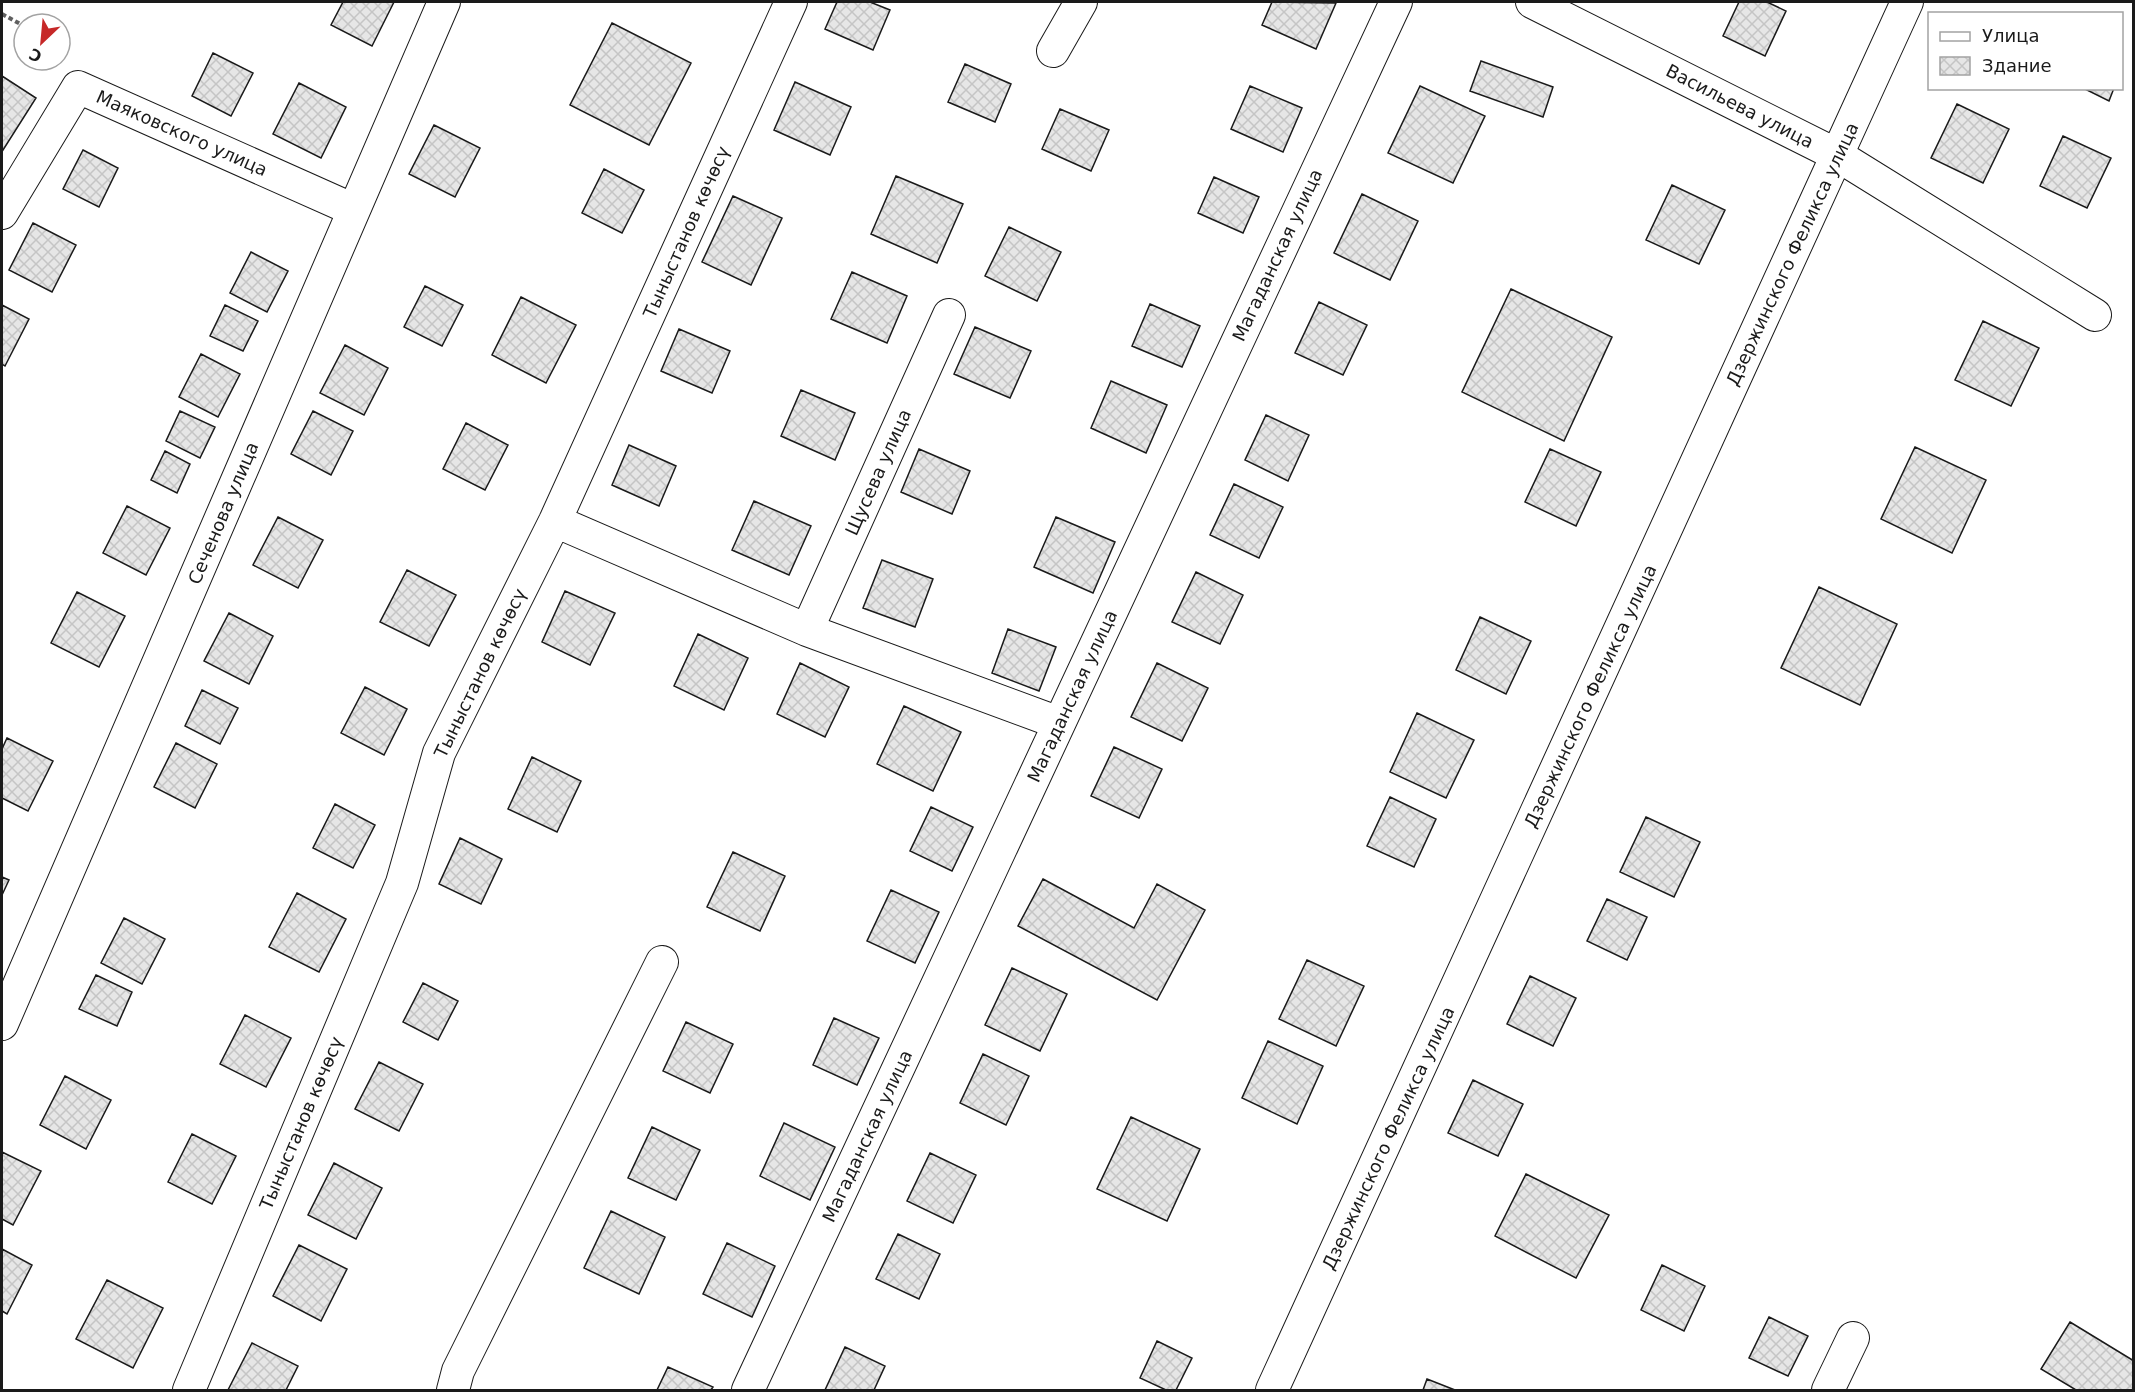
<svg xmlns="http://www.w3.org/2000/svg" width="2135" height="1392" font-family="'DejaVu Sans',sans-serif">
<defs>
<pattern id="building-cross-hatch" width="8" height="8" patternUnits="userSpaceOnUse" patternTransform="scale(1.5)"><rect width="8" height="8" fill="#e6e6e6"/><path d="M0 0l8 8M0 8l8-8" fill="none" stroke="#c5c5c5"/></pattern>
</defs>
<rect width="100%" height="100%" fill="#fff"/>
<!-- building -->
<path fill="url(#building-cross-hatch)" stroke="#1a1a1a" stroke-width="1.5" d="M343 2H394L372 46 331 25Z
M837 2H870L890 10 873 50 825 29Z
M1272 2 1336 3 1316 49 1262 25Z
M1739 2H1767L1786 11 1765 56 1723 36Z
M612 23 691 63 649 145 570 105Z
M213 53 253 73 231 116 192 96Z
M1481 61 1553 87 1543 117 1470 91Z
M965 64 1011 84 995 122 948 102Z
M2 76 36 98 3 150 2 149Z
M795 82 851 107 830 155 774 130Z
M299 83 346 107 321 158 273 134Z
M1250 86 1302 108 1283 152 1231 129Z
M1420 86 1485 116 1453 183 1388 153Z
M2083 88H2114L2109 101Z
M1957 104 2009 129 1983 183 1931 158Z
M1060 109 1109 130 1091 171 1042 149Z
M434 125 480 148 455 197 409 174Z
M2063 136 2111 158 2087 208 2040 186Z
M83 150 118 168 99 207 63 189Z
M604 169 644 190 622 233 582 213Z
M896 176 963 204 937 263 871 234Z
M1214 177 1259 197 1243 233 1198 213Z
M1672 185 1725 210 1699 264 1646 240Z
M1362 194 1418 221 1390 280 1334 253Z
M733 196 782 218 751 285 702 262Z
M33 223 76 245 52 292 9 270Z
M1009 227 1061 252 1037 301 985 276Z
M251 252 288 271 267 312 230 293Z
M852 272 907 296 887 343 831 319Z
M425 286 463 305 442 346 404 327Z
M1511 289 1612 337 1564 441 1462 392Z
M521 297 576 325 546 383 492 355Z
M1319 302 1367 325 1343 375 1295 353Z
M1150 304 1200 326 1182 367 1132 346Z
M2 305 29 319 5 366 2 364Z
M225 305 258 321 243 351 210 336Z
M1983 321 2039 348 2011 406 1955 380Z
M975 327 1031 351 1010 398 954 374Z
M679 329 730 351 712 393 661 371Z
M345 345 388 368 364 415 320 393Z
M201 354 240 374 218 417 179 397Z
M1111 381 1167 405 1146 453 1091 428Z
M801 390 855 413 835 460 781 436Z
M180 411 215 427 200 458 166 441Z
M313 411 353 431 331 475 291 454Z
M1266 415 1309 435 1288 481 1245 460Z
M466 423 508 445 485 490 443 469Z
M629 445 676 466 659 506 612 485Z
M1915 447 1986 480 1952 553 1881 519Z
M919 449 970 471 952 514 901 492Z
M1550 449 1601 472 1576 526 1525 502Z
M165 451 190 464 177 493 151 480Z
M1234 484 1283 507 1259 558 1210 535Z
M754 501 811 526 789 575 732 550Z
M127 506 170 528 146 575 103 553Z
M278 517 323 540 298 588 253 565Z
M1056 517 1115 542 1093 593 1034 567Z
M882 560 933 579 915 627 863 608Z
M407 570 456 595 429 646 380 622Z
M1196 572 1243 595 1220 644 1172 622Z
M1819 587 1897 624 1860 705 1781 668Z
M565 591 615 613 590 665 542 642Z
M77 592 125 616 99 667 51 643Z
M229 613 273 636 249 684 204 661Z
M1480 617 1531 641 1506 694 1456 670Z
M1008 629 1056 647 1039 691 992 673Z
M698 634 748 658 724 710 674 686Z
M800 663 849 687 825 737 777 714Z
M1157 663 1208 688 1182 741 1131 717Z
M365 687 407 709 384 755 341 733Z
M202 690 238 708 220 744 185 726Z
M904 706 961 732 933 791 877 764Z
M1417 713 1474 740 1446 798 1390 772Z
M7 738 53 761 28 811 2 798V749Z
M176 743 217 764 195 808 154 787Z
M1114 747 1162 769 1139 818 1091 796Z
M532 757 581 781 557 832 508 809Z
M1390 797 1436 819 1414 867 1367 846Z
M335 804 375 825 353 868 313 848Z
M931 807 973 827 952 871 910 851Z
M1646 817 1700 842 1674 897 1620 872Z
M460 838 502 859 481 904 439 884Z
M733 852 785 876 760 931 707 907Z
M2 877 9 880 2 895Z
M1043 879 1134 928 1157 884 1205 910 1157 1000 1018 926Z
M891 890 939 912 915 963 867 941Z
M297 893 346 919 319 972 269 947Z
M1607 899 1647 917 1627 960 1587 941Z
M124 918 165 939 142 984 101 963Z
M1307 960 1364 986 1336 1046 1279 1019Z
M1012 968 1067 994 1040 1051 985 1025Z
M96 975 132 992 117 1026 79 1009Z
M1530 976 1576 998 1553 1046 1507 1024Z
M423 983 458 1001 438 1040 403 1022Z
M245 1015 291 1038 266 1087 220 1064Z
M834 1018 879 1038 857 1085 813 1065Z
M686 1022 733 1044 710 1093 663 1071Z
M1268 1041 1323 1066 1297 1124 1242 1098Z
M983 1054 1029 1076 1006 1125 960 1103Z
M379 1062 423 1084 399 1131 355 1109Z
M65 1076 111 1100 86 1149 40 1125Z
M1473 1080 1523 1104 1498 1156 1448 1133Z
M1131 1117 1200 1149 1167 1221 1097 1189Z
M784 1123 835 1147 810 1200 760 1176Z
M652 1127 700 1150 676 1200 628 1178Z
M192 1134 236 1156 212 1204 168 1182Z
M2 1152 41 1171 13 1225 2 1219Z
M930 1153 976 1175 953 1223 907 1201Z
M334 1163 382 1188 356 1239 308 1215Z
M1526 1174 1609 1215 1576 1278 1495 1236Z
M611 1211 665 1237 639 1294 584 1268Z
M898 1234 940 1254 919 1299 876 1279Z
M727 1243 775 1266 752 1317 703 1294Z
M299 1245 347 1269 321 1321 273 1296Z
M2 1249 32 1265 7 1314 2 1311Z
M1662 1265 1705 1286 1684 1331 1641 1310Z
M107 1280 163 1308 133 1368 76 1339Z
M1769 1317 1808 1336 1788 1376 1749 1358Z
M2070 1322 2134 1361V1390H2076L2041 1369Z
M1157 1341 1192 1358 1176 1390H1166L1140 1378Z
M252 1343 298 1366 286 1390H228Z
M845 1347 885 1366 874 1390H825Z
M668 1367 713 1387 711 1390H657Z
M1427 1379 1455 1390H1423Z"/>
<g fill="none" stroke-linecap="round" stroke-linejoin="round">
<!-- minor casing -->
<g stroke="#1a1a1a" stroke-width="34">
<path id="minor" d="M1532 2 1837 155 2095 315
M1053 51 1081 2
M2 213 78 87 354 210
M555 521 807 630 1059 723
M807 630 949 315
M2 1024 444 2
M189 1390 402 883 439 753 555 521 791 2
M453 1390 458 1371 662 962
M748 1390 1396 2
M1272 1390 1907 2
M1828 1390 1853 1338"/>
</g>
<!-- path -->
<path stroke="#5f5f5f" stroke-width="4" stroke-dasharray="4.5 3" stroke-linecap="butt" d="M2 14 24 26"/>
<!-- minor -->
<use href="#minor" stroke="#fff" stroke-width="32"/>
</g>
<g text-anchor="middle" dominant-baseline="central" stroke-width="4.5" stroke-linejoin="round" paint-order="stroke">
<!-- street labels -->
<g font-size="18" fill="#1a1a1a" stroke="#fff">
<text transform="translate(1740 106) rotate(27)">Васильева улица</text>
<text transform="translate(182 133) rotate(24)">Маяковского улица</text>
<text transform="translate(686 232) rotate(-66)">Тыныстанов көчөсү</text>
<text transform="translate(1792 254) rotate(-65)">Дзержинского Феликса улица</text>
<text transform="translate(1277 255) rotate(-65)">Магаданская улица</text>
<text transform="translate(878 472) rotate(-66)">Щусева улица</text>
<text transform="translate(223 513) rotate(-67)">Сеченова улица</text>
<text transform="translate(480 673) rotate(-64)">Тыныстанов көчөсү</text>
<text transform="translate(1072 696) rotate(-65)">Магаданская улица</text>
<text transform="translate(1590 696) rotate(-65)">Дзержинского Феликса улица</text>
<text transform="translate(301 1123) rotate(-67)">Тыныстанов көчөсү</text>
<text transform="translate(867 1136) rotate(-65)">Магаданская улица</text>
<text transform="translate(1388 1138) rotate(-65)">Дзержинского Феликса улица</text>
</g>
</g>
<!-- border -->
<rect width="2135" height="1392" fill="none" stroke="#1a1a1a" stroke-width="6"/>
<!-- legend -->
<rect x="1928" y="12" width="195" height="78" fill="#ffffff" stroke="#a3a3a3" stroke-width="1.5"/>
<rect x="1940" y="32" width="30" height="9" fill="#ffffff" stroke="#a3a3a3" stroke-width="1.5"/>
<text x="1982" y="42" font-size="18" fill="#1a1a1a">Улица</text>
<rect x="1940" y="57" width="30" height="18" fill="url(#building-cross-hatch)" stroke="#a3a3a3" stroke-width="1.5"/>
<text x="1982" y="72" font-size="18" fill="#1a1a1a">Здание</text>
<!-- north arrow -->
<g transform="translate(42 42) rotate(206)"><circle r="28" fill="#ffffff" stroke="#a3a3a3" stroke-width="1.5"/>
<path d="M0-4.5L10 22L0 15L-10 22Z" fill="#c62828"/>
<text y="-9" font-size="16" font-weight="bold" text-anchor="middle" fill="#1a1a1a">С</text>
</g>
</svg>
